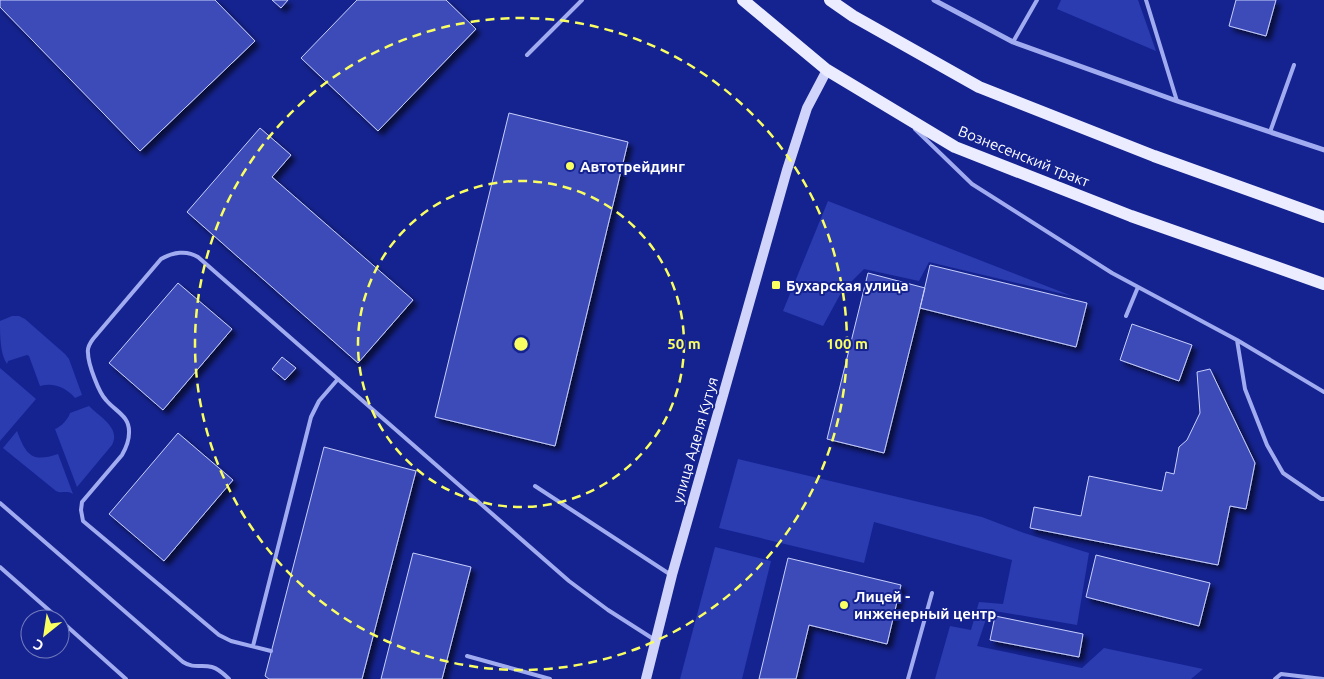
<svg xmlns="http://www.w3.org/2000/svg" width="1324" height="679" font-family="Ubuntu,sans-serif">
<defs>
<filter id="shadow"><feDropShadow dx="4.5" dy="4.5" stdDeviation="2.5" flood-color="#0009"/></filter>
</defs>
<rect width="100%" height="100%" fill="#152390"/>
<!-- green -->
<path fill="#2b3cb1" d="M1061 0H1138L1156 51 1057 9Z
M828 201 1072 296 929 262 919 281 864 269 842 291 823 326 783 311Z
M12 316H19L25 319 65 354 69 359 82 395 75 398C66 387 53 382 40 386L29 356 27 355 8 361 7 364C0 354 0 335 0 321Z
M0 368 36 399 0 441Z
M89 406C100 417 121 428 112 445L77 487 55 429C61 427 69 418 70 413Z
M17 431C26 455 32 463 58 454L73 494C67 490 61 494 56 491L3 448Z
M738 459 982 517 1024 533 1089 553 1077 625 989 610 977 646 1082 668 1104 648 1203 669 1191 679H935L950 626 971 630 979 602 1003 604 1012 560 874 522 864 563 719 528Z
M715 547 771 561 742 679H680Z"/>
<!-- building -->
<path fill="#3d4cb9" stroke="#c8cffc" filter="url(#shadow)" d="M0 0H215L255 41 140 151 0 7Z
M272 0H288L281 8Z
M357 0H446L476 29 378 131 301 58Z
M1236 0H1276L1266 36 1229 26Z
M509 113 628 142 555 446 435 417Z
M260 128 291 155 272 177 413 300 358 363 187 212Z
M930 265 1087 303 1076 347 920 308Z
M868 273 925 288 884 453 827 439Z
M178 283 232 329 163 410 109 363Z
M1132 324 1192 345 1179 381 1120 360Z
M282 357 296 368 285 380 272 369Z
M1210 369 1255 463 1246 509 1230 506 1218 565 1030 528 1034 507 1081 516 1089 476 1162 491 1166 472 1174 474 1179 447 1187 440 1200 413 1197 372Z
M178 433 233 480 164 561 109 514Z
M324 447 416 471 362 679H269L265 676Z
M413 553 471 567 442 679H381Z
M1096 555 1210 583 1199 626 1086 597Z
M788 558 901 585 887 644 809 625 796 679H759Z
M995 616 1083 634 1079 657 990 640Z"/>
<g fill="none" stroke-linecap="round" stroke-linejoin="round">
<!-- lane -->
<path stroke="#a1acf0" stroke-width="4" d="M1146 0 1177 101
M1013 42 1037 0
M527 55 582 0
M915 129 972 184 1112 273 1237 340 1324 392
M1270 132 1294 65
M1126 316 1138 287
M1237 340 1245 389 1267 445 1283 473 1321 499H1324
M535 486 671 575
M0 503 183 662C194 669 201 664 212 667 219 669 224 674 229 679
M0 567 59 619
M60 620 126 679
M253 646 311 417 319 401 338 379
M271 651 231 641 219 635 83 521 81 510 82 502 122 455C126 448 129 442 129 433 130 416 116 412 106 400 99 393 88 364 88 353 87 348 90 343 93 339L161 259C173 252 187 250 198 257L569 581 608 610 655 640
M467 656 550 679
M908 679 932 593
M1275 679 1281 674 1323 679"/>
<!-- street -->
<path stroke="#a1acf0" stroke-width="5" d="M934 0 1013 42 1177 101 1324 150"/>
<!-- secondary -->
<path stroke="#d0d4fb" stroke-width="10" d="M646 679 672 575 787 170 807 108 827 70"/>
<!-- primary -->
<path stroke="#ebecff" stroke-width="12" d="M743 0 827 70 955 147 1131 216 1324 284
M830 0 853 16 979 87 1154 156 1324 217"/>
</g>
<!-- distance rings -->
<g fill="none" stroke="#faff61" stroke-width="2.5" stroke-dasharray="9 6">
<circle cx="521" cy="344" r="163"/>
<circle cx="521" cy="344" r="326"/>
</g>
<!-- markers -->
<g fill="#faff61" stroke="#152390" stroke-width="2">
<circle cx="570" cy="166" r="5"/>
<rect x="771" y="280" width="10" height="10" rx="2.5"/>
<circle cx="844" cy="605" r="5"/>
</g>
<g text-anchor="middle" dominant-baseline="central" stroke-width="4" stroke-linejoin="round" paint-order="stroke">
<!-- street labels -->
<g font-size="15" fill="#fff" stroke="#152390">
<text transform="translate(1024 156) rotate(22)">Вознесенский тракт</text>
<text transform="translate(695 440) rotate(-74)">улица Аделя Кутуя</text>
</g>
<!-- poi labels -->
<g font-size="15" font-weight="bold" fill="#fff" stroke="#152390" text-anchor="start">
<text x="580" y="166">Автотрейдинг</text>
<text x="786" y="285">Бухарская улица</text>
<text x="854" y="596">Лицей -<tspan x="854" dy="17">инженерный центр</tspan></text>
</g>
</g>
<circle cx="521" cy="344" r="8" fill="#faff61" stroke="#152390" stroke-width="2.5"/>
<g font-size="15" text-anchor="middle" font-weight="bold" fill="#faff61" stroke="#152390" stroke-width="4" stroke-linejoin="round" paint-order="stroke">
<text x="684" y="349">50 m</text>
<text x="847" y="349">100 m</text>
</g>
<!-- north arrow -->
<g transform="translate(45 634) rotate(210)"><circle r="24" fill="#152390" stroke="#737bbc"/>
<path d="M0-4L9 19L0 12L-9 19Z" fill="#faff61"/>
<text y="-8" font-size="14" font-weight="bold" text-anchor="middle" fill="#ffffff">С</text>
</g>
</svg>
